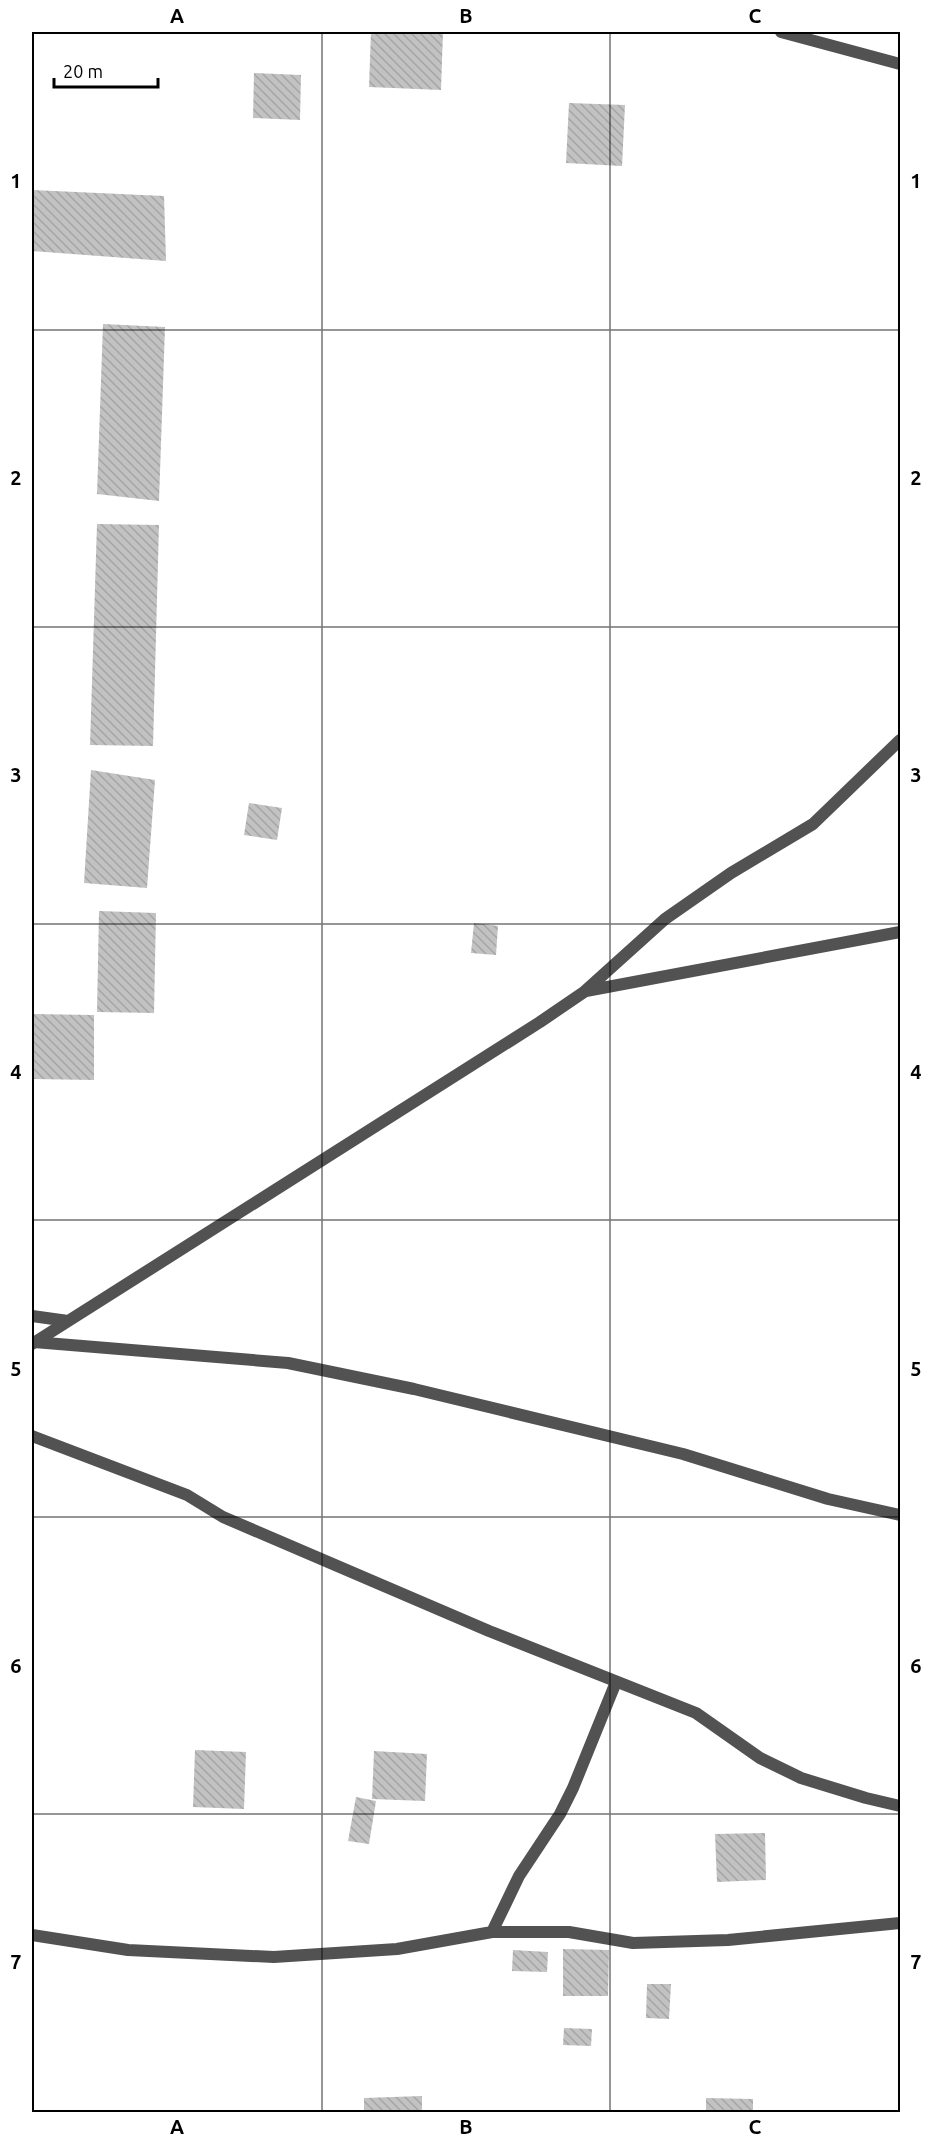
<svg xmlns="http://www.w3.org/2000/svg" width="932" height="2144" font-family="Ubuntu,sans-serif">
<defs>
<pattern id="building-back-hatch" width="6" height="6" patternUnits="userSpaceOnUse" patternTransform="scale(1.5)"><rect width="6" height="6" fill="#c2c2c2"/><path d="M-1 5l2 2M0 0l6 6M5-1l2 2" fill="none" stroke="#a5a5a5"/></pattern>
</defs>
<rect width="100%" height="100%" fill="#fff"/>
<!-- building -->
<path fill="url(#building-back-hatch)" d="M371 32H443L441 90 369 87Z
M254 73 301 75 300 120 253 118Z
M569 103 625 105 622 166 566 163Z
M32 190 164 196 166 261 32 251Z
M103 324 165 327 159 501 97 494Z
M97 524 159 525 153 746 90 745Z
M91 770 155 780 147 888 84 883Z
M249 803 282 808 277 840 244 835Z
M99 911 156 913 154 1013 97 1012Z
M474 923 498 926 496 955 471 953Z
M32 1014 94 1015V1080L32 1079Z
M195 1750 246 1752 244 1809 193 1807Z
M374 1751 427 1754 425 1801 372 1799Z
M356 1797 376 1801 369 1844 348 1841Z
M765 1833 766 1880 717 1882 715 1834Z
M563 1949 609 1950 608 1996H563Z
M513 1950 548 1952 547 1972 512 1971Z
M647 1984H671L669 2019 646 2018Z
M564 2028 592 2029 591 2046 563 2045Z
M422 2096V2112H364V2098Z
M706 2098 753 2099V2112H706Z"/>
<g fill="none" stroke-linecap="round" stroke-linejoin="round">
<!-- street -->
<path stroke="#525252" stroke-width="12" d="M781 32 900 64
M586 991 900 932
M32 1316 68 1321
M34 1342 288 1363 414 1389 683 1454 828 1499 900 1515
M32 1344 540 1022 584 992 665 919 731 873 813 824 900 740
M32 1436 187 1495 223 1517 489 1631 696 1713 760 1758 801 1778 866 1798 900 1806
M492 1932 519 1876 560 1814 573 1788 616 1682
M32 1935 128 1950 274 1957 397 1949 492 1932H569L633 1943 728 1940 900 1923"/>
</g>
<!-- grid -->
<path fill="none" stroke="#000" stroke-width="1.5" stroke-opacity="0.55" d="M322 32V2112M610 32V2112M32 330H900M32 627H900M32 924H900M32 1220H900M32 1517H900M32 1814H900"/>
<!-- border -->
<rect width="932" height="2144" fill="none" stroke="#ffffff" stroke-width="66"/>
<!-- scale -->
<path d="M54 78v9h104v-9" fill="none" stroke="#000000" stroke-width="3"/>
<text x="63" y="78" font-size="18" fill="#000000" stroke="#ffffff" stroke-width="4.5" paint-order="stroke">20 m</text>
<rect x="33" y="33" width="866" height="2078" fill="none" stroke="#000" stroke-width="2"/>
<g font-size="20" text-anchor="middle" font-weight="bold" fill="#000">
<text x="177" y="23">A</text>
<text x="466" y="23">B</text>
<text x="755" y="23">C</text>
<text x="16" y="188">1</text>
<text x="916" y="188">1</text>
<text x="16" y="485">2</text>
<text x="916" y="485">2</text>
<text x="16" y="782">3</text>
<text x="916" y="782">3</text>
<text x="16" y="1079">4</text>
<text x="916" y="1079">4</text>
<text x="16" y="1376">5</text>
<text x="916" y="1376">5</text>
<text x="16" y="1673">6</text>
<text x="916" y="1673">6</text>
<text x="16" y="1969">7</text>
<text x="916" y="1969">7</text>
<text x="177" y="2134">A</text>
<text x="466" y="2134">B</text>
<text x="755" y="2134">C</text>
</g>
</svg>
